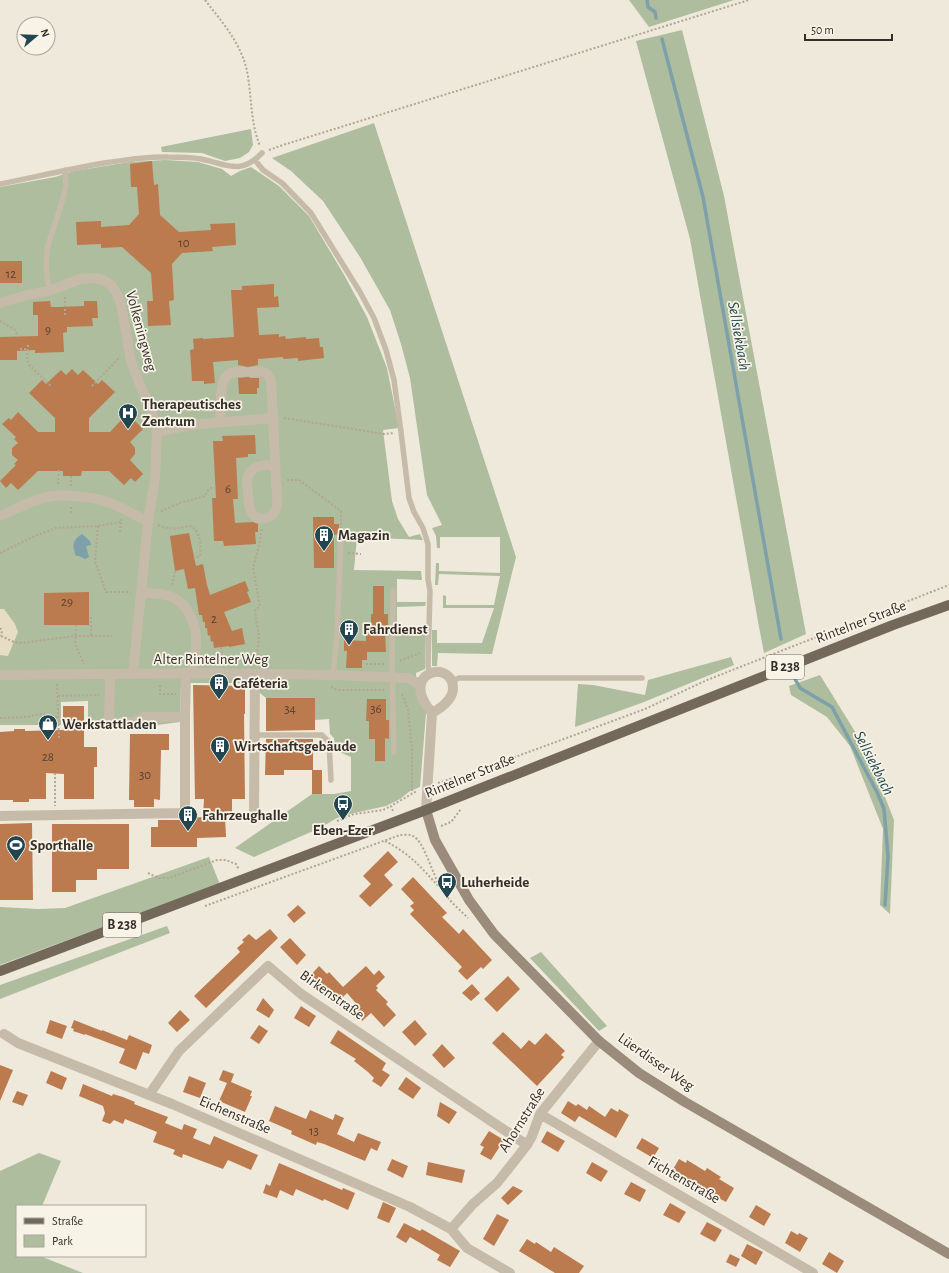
<svg xmlns="http://www.w3.org/2000/svg" width="949" height="1273" font-family="'Alegreya Sans',sans-serif">
<rect width="100%" height="100%" fill="#efe9db"/>
<!-- green -->
<path fill="#adbd9d" d="M629 0H734L649 27Z
M682 30 724 196 806 634 764 653 759 627 690 239 636 41Z
M374 123 516 557 492 654 438 653 437 666H432V630H437V643H482L494 608H443V595L446 596V605H494L500 576 439 574 438 585H435L436 563H439V571L500 573V537H440V548H437L436 536 432 528 442 525 427 495 410 378 401 344 390 310 360 257 323 201 291 171 272 158Z
M251 129 253 145 249 152 240 158 225 161 202 153 162 152 161 147Z
M165 160 198 162 222 169 231 176 240 171 251 167 279 186 309 216 343 273 367 317 387 368 399 428 383 430 392 501 398 519 409 537 420 534 423 540 357 537 354 570 421 571 422 580 397 579V602H426L425 606 397 607V632H426L425 669 416 673 417 694 426 713 420 787 410 791 400 799 386 806 354 813 337 818 320 828 254 857 235 848 312 794H334L351 791V757L335 750 334 738 330 734 329 719 315 720V698H266L248 683H181L180 722 134 728 88 729V701L61 702V725H0V187L55 177 74 171 130 162Z
M731 657 734 665 644 702 575 727 578 684 593 685 645 695 648 680Z
M820 675 867 751 894 820 890 914 880 905 883 829 850 746 827 717 791 695 789 686Z
M209 857 221 887 105 926 0 965V907L38 909 65 908Z
M167 926 170 933 0 999V985Z
M541 952 607 1026 599 1031 530 958Z
M39 1153 61 1161 42 1206H17V1256H40L83 1273H0V1171Z"/>
<!-- plaza -->
<path fill="#e6ddc4" d="M0 609H4L15 624 18 632 8 656 0 655Z"/>
<!-- water -->
<path fill="#7da0aa" d="M82 534 90 541 91 545 86 546 89 557 85 559 79 556H76C72 546 72 540 82 534Z"/>
<g fill="none" stroke-linecap="round" stroke-linejoin="round">
<!-- stream -->
<path stroke="#7da0aa" stroke-width="3.5" d="M647 0 648 7 655 12 656 18
M662 39 703 197 781 639
M795 679 800 688 832 707 877 792 884 809 888 857 885 905"/>
</g>
<!-- building -->
<path fill="#bb7b4e" d="M152 161 154 185 158 184 160 215 179 232 211 230 210 224 235 223 236 245 212 247 213 251 182 253 172 264 174 300 169 301 171 325 148 326 147 301H153L151 273 122 247 101 248V244L77 245 76 222 101 221V227L129 225 139 214 137 187H131L130 164Z
M0 261H22V283H0Z
M274 284V297L278 296 279 307 257 308 259 335 279 334V337L285 336 286 339 306 337V339L319 338 320 347H323L324 358 298 361V358L283 359V357L258 359V365L248 367 238 365V360L213 362 215 383 204 384V381H192L190 350 194 349 193 339 203 338V339L234 337 231 290H242V286Z
M50 301 51 307H59L84 306V301H97L98 318H92L93 326 67 327V332L63 333 64 352 35 353V350L17 351V360H0V337L38 336V315H33V302Z
M72 369 78 375 83 370 98 384 102 380 115 392 89 418V432H110L123 418 130 425 135 421 143 429 130 442 135 448V454L130 460 143 474 135 482 131 478 124 485 109 471H82L81 476H63V471H38L18 490 11 483 6 488 0 481 16 465 14 464 18 460 12 455V448L18 443 14 439 16 437 2 424 9 418 11 420 18 412 38 432H55V418L29 393 42 380 46 384 61 370 66 375Z
M248 377 251 378H259V388H257V394H239L238 378Z
M255 435 256 454H248V457L236 458 238 499H233L235 523 253 522 258 524V532H255L256 544 224 546 223 541H214L212 498H216L213 441H223L222 436Z
M313 517H334V524H339V534L334 535V568H314Z
M189 533 196 566 203 564 207 585 210 595 245 581 249 591 247 592 251 602 224 612 232 631 242 628 245 644 229 647V646L214 648 213 641 211 642 210 635 208 636 207 628H205V622H203L202 615H199L195 588 188 589 184 569 175 571 170 536Z
M373 586H384V614H388V631H385L386 652H367V660H362V668H346L347 651H344V640L366 641V630H371V614H373Z
M89 592V625H44V593Z
M193 685 245 686V714H244L245 799H232V817H225L226 837 197 838V847H151V827H158V820H185L189 818 203 817 204 799H195Z
M266 698H315V730L266 731Z
M367 699H386V720H389V739L385 738V761H375V739H369V721H366Z
M63 706H84V747H97V767H94V799H64V774L46 773V799H29V802H13V800H0V732L14 731V729H25V731L63 730Z
M130 734H169V750H161L160 800 154 799V807H134V800H129Z
M266 739H313V770H322V794H312V770H284V775H265Z
M32 823 33 900H0V824Z
M52 824H129V869H97V880H76V892H52Z
M388 851 398 862 384 875 393 885 370 907 359 896 371 884 363 876Z
M413 877 447 913 442 917 459 934 463 929 492 960 483 969 481 967 467 980 458 971 462 967 410 914 414 910 410 906 414 903 401 889Z
M298 905 306 913 294 923 287 915Z
M270 929 278 938 206 1008 194 996 240 952 237 948 244 942 242 940 249 934 256 940Z
M290 938 306 955 297 965 280 947Z
M319 966 327 974 329 972 343 987 366 966 374 975 379 970 385 977 376 986 378 988 376 990 388 1002 386 1004 396 1015 384 1027 371 1013 362 1021 355 1013 360 1008 347 993 336 1004 310 976Z
M508 976 520 989 497 1012 484 999Z
M472 984 480 993 471 1001 462 993Z
M263 998 274 1010 269 1018 256 1010Z
M301 1006 316 1016 309 1027 294 1018Z
M180 1010 190 1020 177 1032 168 1023Z
M50 1020 67 1026 62 1039 46 1033Z
M74 1020 102 1031V1030L127 1040 129 1035 152 1045 149 1054 143 1052 136 1070 119 1063 125 1049 85 1034V1035L73 1031 74 1029 71 1028Z
M415 1020 427 1034 415 1046 402 1032Z
M259 1025 268 1031 259 1044 250 1038Z
M338 1030 386 1063 382 1070 390 1075 381 1087 372 1081 374 1078 368 1072 354 1061 356 1059 330 1043Z
M503 1032 521 1049 529 1040 535 1045 546 1033 565 1051 561 1055 564 1057 537 1086 492 1043Z
M442 1044 455 1058 444 1068 432 1055Z
M0 1065 13 1070 0 1101Z
M223 1070 234 1074 231 1082 252 1091 250 1096H252L245 1112 219 1101 227 1083 219 1080Z
M51 1071 67 1078 62 1090 46 1083Z
M189 1076 206 1083 200 1098 183 1092Z
M406 1077 421 1088 413 1099 398 1089Z
M83 1084 112 1096 113 1094 123 1097 135 1102 134 1104 168 1117 165 1123 182 1130 184 1124 197 1129 193 1138 210 1145 214 1136 258 1155 251 1170 228 1160 223 1169 183 1154 182 1158 173 1154 175 1150 153 1142 157 1132 125 1119 123 1124 114 1120 110 1124 102 1121 105 1113 103 1106 79 1096Z
M17 1091 28 1095 23 1106 12 1102Z
M568 1101 576 1106 578 1104 587 1110 589 1106 605 1117 611 1108 618 1112 619 1109 629 1115 616 1138 579 1116 575 1122 561 1113Z
M440 1102 457 1112 449 1124 437 1116Z
M275 1106 306 1119 310 1110 333 1120 335 1114 344 1118 337 1134 354 1142 358 1133 381 1142 377 1151 371 1148 365 1161 324 1144 317 1142 316 1145 291 1134 292 1131 269 1121Z
M489 1131 504 1140 491 1160 480 1154 484 1147 480 1145Z
M547 1131 565 1141 558 1152 541 1142Z
M642 1138 659 1148 653 1158 636 1148Z
M392 1159 408 1166 403 1178 387 1170Z
M679 1159 686 1163 687 1160 705 1171 707 1168 721 1177 719 1179 734 1188 726 1202 711 1194 710 1195 672 1171Z
M428 1162 465 1170 462 1183 426 1175Z
M592 1162 608 1171 601 1182 586 1173Z
M279 1163 342 1190 343 1188 355 1193 348 1210 324 1199 323 1201 296 1189 293 1196 280 1190 277 1198 263 1193 266 1184 270 1186Z
M631 1182 646 1190 640 1202 624 1194Z
M513 1186 523 1191 508 1205 501 1198Z
M383 1202 396 1208 389 1223 377 1218Z
M670 1203 686 1212 679 1223 663 1215Z
M756 1205 771 1214 764 1226 749 1217Z
M497 1214 509 1220 494 1246 483 1239Z
M707 1222 722 1230 715 1242 700 1234Z
M404 1223 420 1231 422 1229 460 1251 450 1267 437 1260 440 1255 410 1237 406 1243 396 1237Z
M791 1231 798 1235 799 1233 808 1238 800 1252 785 1243Z
M527 1239 535 1244 536 1242 551 1252 554 1247 584 1266 579 1273H555L519 1251Z
M747 1244 763 1252 756 1265 741 1256Z
M829 1252 844 1261 837 1273 822 1264Z
M730 1254 740 1259 736 1267 726 1262Z"/>
<g fill="none" stroke-linecap="round" stroke-linejoin="round">
<!-- path -->
<path stroke="#b2a593" stroke-width="2" stroke-dasharray="2 2" stroke-linecap="butt" d="M205 0C222 22 241 43 247 71 252 96 250 122 260 146
M269 150 283 145 749 0
M65 297V315
M0 321 15 330 18 337
M28 345 27 360 30 366 52 387
M20 349H28
M92 386 120 357
M284 418 384 434 394 433
M134 419 141 413
M71 476V486
M287 480H299L341 511V530
M58 484 59 468
M210 488H218
M71 507V512H75
M161 511 180 503 205 496 208 491 207 488
M158 525C165 528 172 529 180 528 183 528 186 526 189 526 201 528 201 548 200 556L194 559
M98 526 95 561 106 592H131
M120 532 121 522
M0 553 35 536 56 528 98 526 121 522V519
M348 553 361 554
M172 585 175 571
M91 617V636
M76 625 75 644 84 664
M0 628 2 631 1 636
M1 636 14 642 21 643 75 636H112
M221 647 224 663
M400 661 420 653
M256 663 259 637 255 611 260 606 253 568 259 546 262 528
M366 664H384
M57 684 59 739
M160 685V694H176
M331 687 338 690H384
M402 694 408 710 412 749V793
M58 696 99 695
M0 718 26 717 41 714 59 717
M55 773V806
M438 783 450 779 461 777 645 709 707 680 949 585
M393 811 391 806 417 791
M337 821 354 814 383 810 391 806
M441 826 451 822 461 809
M385 841C410 854 420 866 439 887
M148 873 158 878H169L217 860H226L236 864 239 870
M205 906 400 835C404 835 409 834 413 836 424 841 433 876 441 888 447 899 459 909 468 918"/>
<!-- lane -->
<path stroke="#c6bba8" stroke-width="5.5" d="M255 160 263 170 282 183 311 213 360 292 374 318 386 350 394 380 401 432 409 498 414 512 423 528 428 544V579L430 591 428 666 430 674
M0 184C35 177 69 169 104 163 125 160 147 156 168 157 179 157 190 157 201 159 227 164 240 176 262 153
M49 291 46 265 48 245 63 199 66 185 65 170
M393 591 392 664 394 752
M333 675 337 636 341 538
M452 681 459 678H642
M254 735H322L329 742 331 780"/>
<!-- street -->
<path stroke="#c6bba8" stroke-width="10" d="M0 303 27 295 49 291 80 279 96 278 105 281 112 286 117 294 121 304 131 361 140 385 152 411 157 432 155 478 148 522 133 674
M251 372C261 371 267 370 271 380L273 418
M220 422C221 411 219 380 228 375 233 371 238 372 244 372
M157 432 190 425 273 418C274 439 275 460 276 480 276 489 278 497 277 505 276 519 256 524 251 511 247 503 248 488 247 480 250 465 262 465 275 465
M0 516C17 509 33 499 52 496 59 495 66 495 73 496 105 497 121 507 148 522
M141 593C150 593 160 593 169 596 190 603 198 628 196 648 195 656 193 664 192 673
M110 674 109 723 135 722 143 717H185L186 673
M0 675 204 673 333 675 408 678 421 685
M254 809 255 674
M426 810 432 713C397 672 452 658 453 688 453 700 441 708 432 713
M0 816 185 813V717
M4 1034 18 1043 172 1104 410 1207 451 1229 467 1248 510 1273
M149 1095 179 1051 268 966 301 994 527 1145
M540 1114 813 1273
M451 1229 473 1204 497 1183 527 1145 532 1136 540 1114 599 1041"/>
<!-- secondary -->
<path stroke="#9a8b7a" stroke-width="10" d="M426 810 435 840 469 900 494 934 599 1041 639 1073 685 1102 949 1254"/>
<!-- primary -->
<path stroke="#74685a" stroke-width="10" d="M0 971 426 810 893 625 949 605"/>
</g>
<!-- icons -->
<defs>
<g id="hospital-pin" transform="scale(1)"><path d="M0 17L-7.5 6A9.5 9.5 0 1 1 7.5 6Z" fill="#214651" stroke="#f7f3e7"/><path d="M-5-5h3v3.5h4V-5h3V5h-3V1.5h-4V5h-3Z" fill="#fff"/></g>
<g id="building-pin" transform="scale(1)"><path d="M0 17L-7.5 6A9.5 9.5 0 1 1 7.5 6Z" fill="#214651" stroke="#f7f3e7"/><path d="M-4-6H4V6H1V3H-1V6H-4ZM-2.5-4.3h1.7v1.8h-1.7ZM.8-4.3h1.7v1.8H.8ZM-2.5-1h1.7V.8h-1.7ZM.8-1h1.7V.8H.8Z" fill="#fff"/></g>
<g id="shop-pin" transform="scale(1)"><path d="M0 17L-7.5 6A9.5 9.5 0 1 1 7.5 6Z" fill="#214651" stroke="#f7f3e7"/><path d="M-5-2.5h2.3a2.7 3.5 0 0 1 5.4 0H5L5.5 6h-11ZM-1.5-2.5h3a1.5 2.3 0 0 0-3 0Z" fill="#fff"/></g>
<g id="bus-pin" transform="scale(1)"><path d="M0 17L-7.5 6A9.5 9.5 0 1 1 7.5 6Z" fill="#214651" stroke="#f7f3e7"/><path d="M-5-6H5V4H4V6H2V4H-2V6H-4V4H-5ZM-3.5-4V0h7V-4ZM-3.5 1.2v1.5H-2V1.2ZM2 1.2v1.5H3.5V1.2Z" fill="#fff"/></g>
<g id="stadium-pin" transform="scale(1)"><path d="M0 17L-7.5 6A9.5 9.5 0 1 1 7.5 6Z" fill="#214651" stroke="#f7f3e7"/><path d="M0-5a6.5 5 0 1 0 0 10a6.5 5 0 1 0 0-10ZM-3.5-1.8h7v3.6h-7Z" fill="#fff"/></g>
</defs>
<g fill-rule="evenodd">
<use href="#hospital-pin" x="128" y="413"/>
<use href="#building-pin" x="324" y="535"/>
<use href="#building-pin" x="349" y="629"/>
<use href="#building-pin" x="219" y="683"/>
<use href="#shop-pin" x="48" y="724"/>
<use href="#building-pin" x="220" y="746"/>
<use href="#bus-pin" x="343" y="804"/>
<use href="#building-pin" x="188" y="815"/>
<use href="#stadium-pin" x="16" y="845"/>
<use href="#bus-pin" x="447" y="882"/>
</g>
<g text-anchor="middle" dominant-baseline="central" stroke-width="3.5" stroke-linejoin="round" paint-order="stroke">
<!-- number labels -->
<g font-size="13" fill="#564132">
<text x="184" y="243">10</text>
<text x="11" y="274">12</text>
<text x="48" y="330">9</text>
<text x="228" y="489">6</text>
<text x="67" y="602">29</text>
<text x="214" y="619">2</text>
<text x="290" y="709">34</text>
<text x="376" y="709">36</text>
<text x="48" y="757">28</text>
<text x="145" y="775">30</text>
<text x="314" y="1131">13</text>
</g>
<!-- shield labels -->
<g fill="#f7f3e7" stroke="#6e6961" stroke-width="1">
<rect x="766" y="655" width="38" height="24" rx="3"/>
<rect x="103" y="913" width="38" height="24" rx="3"/>
</g>
<g font-size="14" font-weight="bold" fill="#342e28">
<text x="785" y="667">B 238</text>
<text x="122" y="925">B 238</text>
</g>
<!-- street labels -->
<g font-size="15" fill="#342e28" stroke="#f7f3e7">
<text transform="translate(141 331) rotate(75)">Volkeningweg</text>
<text transform="translate(861 622) rotate(-21)">Rintelner Straße</text>
<text x="211" y="659">Alter Rintelner Weg</text>
<text transform="translate(470 776) rotate(-22)">Rintelner Straße</text>
<text transform="translate(332 995) rotate(35)">Birkenstraße</text>
<text transform="translate(656 1062) rotate(35)">Lüerdisser Weg</text>
<text transform="translate(235 1115) rotate(23)">Eichenstraße</text>
<text transform="translate(522 1120) rotate(-58)">Ahornstraße</text>
<text transform="translate(684 1180) rotate(30)">Fichtenstraße</text>
</g>
<!-- poi labels -->
<g font-size="15" font-weight="bold" fill="#342e28" stroke="#f7f3e7" text-anchor="start">
<text x="142" y="404">Therapeutisches<tspan x="142" dy="17">Zentrum</tspan></text>
<text x="338" y="535">Magazin</text>
<text x="363" y="629">Fahrdienst</text>
<text x="233" y="683">Caféteria</text>
<text x="62" y="724">Werkstattladen</text>
<text x="234" y="746">Wirtschaftsgebäude</text>
<text x="202" y="815">Fahrzeughalle</text>
<text x="343" y="830" text-anchor="middle">Eben-Ezer</text>
<text x="30" y="845">Sporthalle</text>
<text x="461" y="882">Luherheide</text>
</g>
<!-- water labels -->
<g font-size="16" font-style="italic" fill="#214651" stroke="#f7f3e7">
<text transform="translate(739 336) rotate(80)">Sellsiekbach</text>
<text transform="translate(874 763) rotate(63)">Sellsiekbach</text>
</g>
</g>
<!-- legend -->
<rect x="16" y="1205" width="130" height="52" fill="#f7f3e7" stroke="#a9a49b"/>
<rect x="24" y="1218" width="20" height="6" fill="#74685a" stroke="#a9a49b"/>
<text x="52" y="1225" font-size="12" fill="#342e28">Straße</text>
<rect x="24" y="1235" width="20" height="12" fill="#adbd9d" stroke="#a9a49b"/>
<text x="52" y="1245" font-size="12" fill="#342e28">Park</text>
<!-- north arrow -->
<g transform="translate(36 36) rotate(71)"><circle r="19" fill="#f7f3e7" stroke="#a9a49b"/>
<path d="M0-3L7 15L0 10L-7 15Z" fill="#214651"/>
<text y="-6" font-size="11" font-weight="bold" text-anchor="middle" fill="#342e28">N</text>
</g>
<!-- scale -->
<path d="M805 34v6h87v-6" fill="none" stroke="#342e28" stroke-width="2"/>
<text x="811" y="34" font-size="12" fill="#342e28" stroke="#f7f3e7" stroke-width="3" paint-order="stroke">50 m</text>
</svg>
